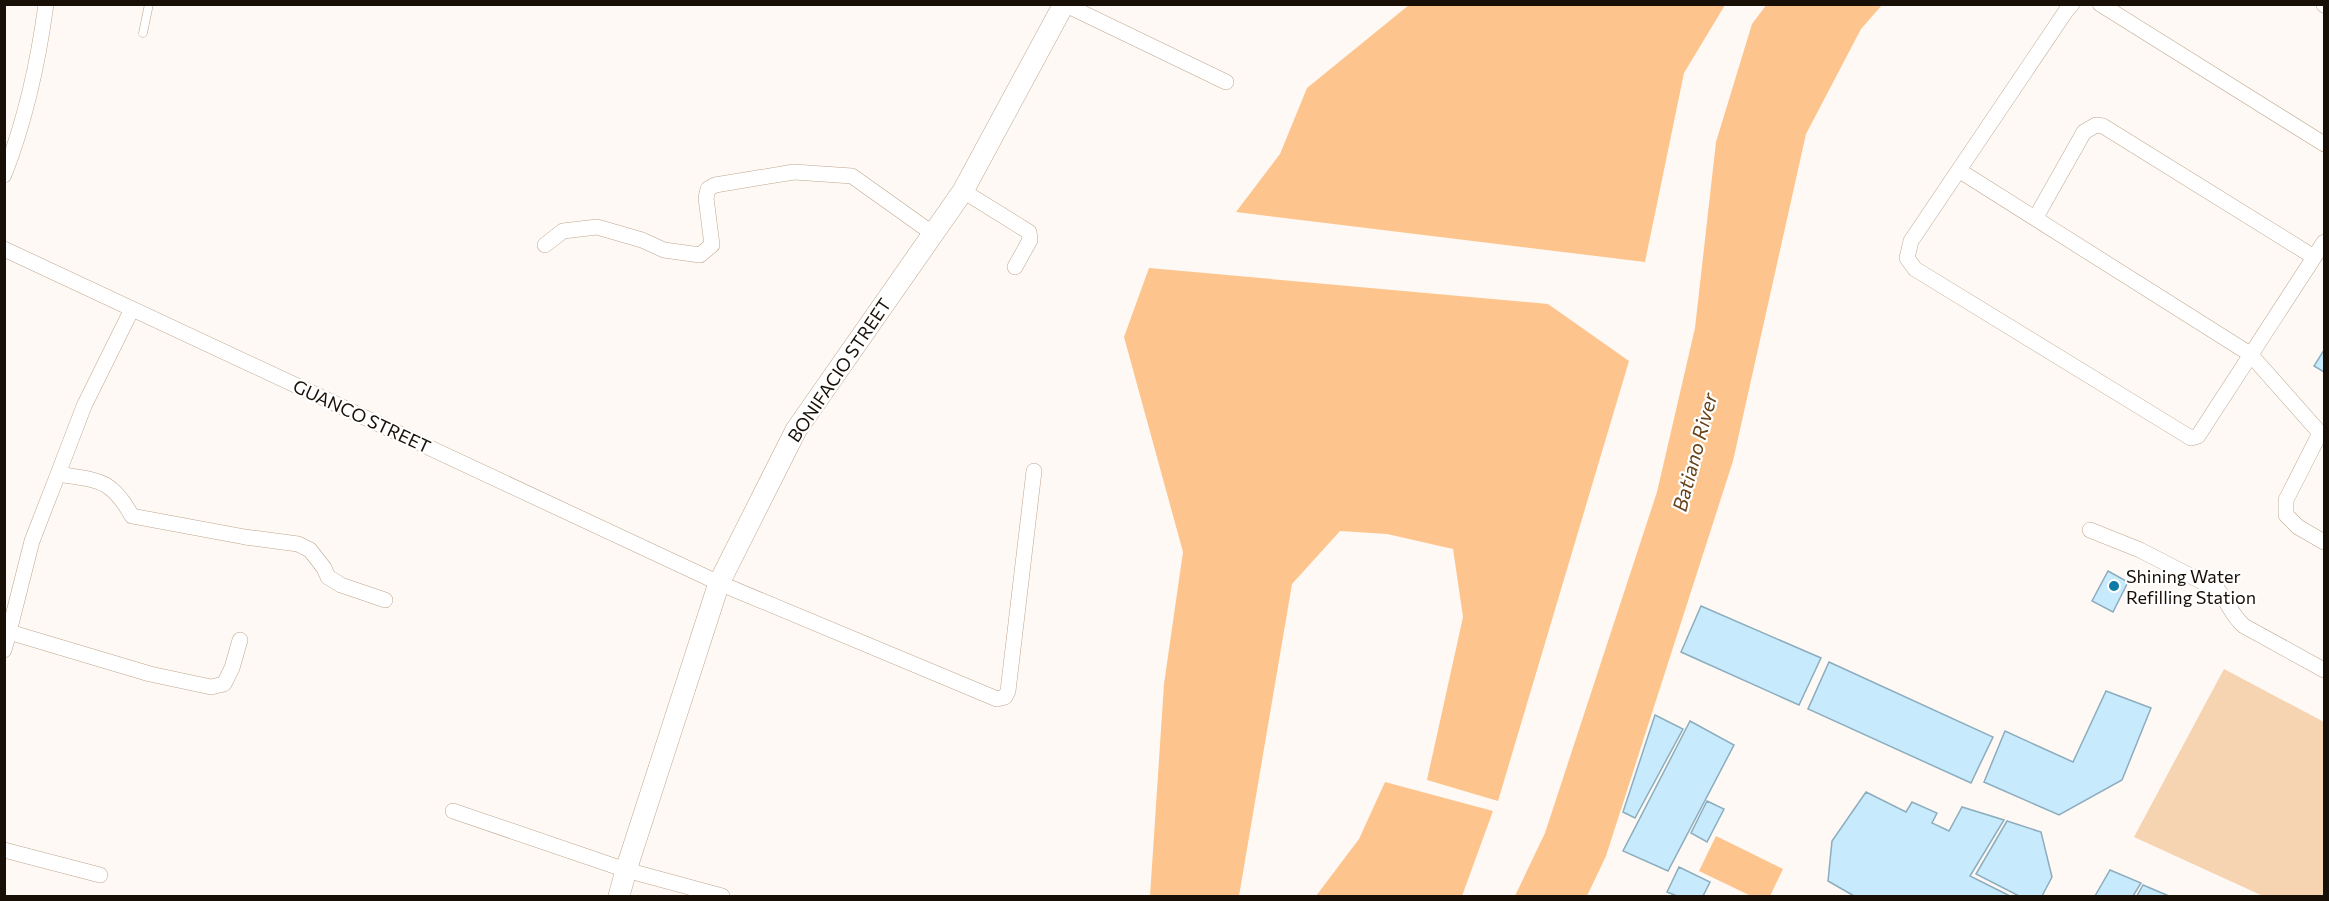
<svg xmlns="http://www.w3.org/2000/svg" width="2329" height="901" font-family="Commissioner,sans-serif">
<rect width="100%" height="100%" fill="#fef9f4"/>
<!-- green -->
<path fill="#f6d3b1" d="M2224 669 2324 722V896H2263L2134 837Z"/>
<!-- water -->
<path fill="#fdc58d" d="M1767 4 1882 5 1861 29 1806 134 1733 461 1606 856 1587 896H1515L1545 833 1657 492 1695 328 1716 142 1752 24Z
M1409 5H1725L1684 73 1645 262 1236 212 1280 154 1307 88Z
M1149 268 1548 304 1629 361 1498 801 1427 780 1463 617 1453 549 1387 534 1340 531 1292 584 1239 896H1150L1164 684 1183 552 1124 337Z
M1385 782 1493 811 1462 896H1316L1359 839Z
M1716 836 1783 869 1770 896H1751L1699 871Z"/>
<!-- building -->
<path fill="#c7eafc" stroke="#8cadbe" stroke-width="1.5" d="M2324 350V372L2314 366Z
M2108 571 2128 582 2113 612 2092 601Z
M1701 606 1821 658 1799 705 1681 652Z
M1829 662 1993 737 1971 783 1808 709Z
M2106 691 2151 708 2122 780 2059 815 1984 782 2005 731 2073 762Z
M1655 715 1683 729 1635 818 1623 812Z
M1690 721 1734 745 1668 871 1623 851Z
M1866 792 1906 812 1912 802 1937 813 1932 823 1949 831 1962 807 2004 820 1970 876 2010 896H1854L1828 881 1832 841Z
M1707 801 1724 809 1707 842 1691 833Z
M2007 821 2041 832 2052 877 2042 896H2019L1976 874Z
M1679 867 1710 882 1703 896H1677L1667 892Z
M2110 870 2141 883 2133 896H2095Z
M2143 885 2169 896H2137Z"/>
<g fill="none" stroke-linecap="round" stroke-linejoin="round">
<!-- lane casing -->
<g stroke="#bfa68e" stroke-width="9">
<path id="lane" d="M143 33 149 4"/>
</g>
<!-- street casing -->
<g stroke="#bfa68e" stroke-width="16">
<path id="street" d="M1064 4 1226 82
M2072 4 2066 11 1911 241 1907 258 1915 269 2191 438 2198 436 2324 242
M2100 4 2324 144
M2324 4V5
M1960 171 2250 354 2320 433 2324 436
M4 175C26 119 38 64 46 4
M963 191 1029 232 1030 240 1015 267
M2036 217 2084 132 2096 125 2103 126 2314 257
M545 245 563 231 597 227 642 240 664 250 700 255 712 245 706 198 708 189 715 185 794 172 852 176 932 233
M4 249 719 583 997 699 1005 697 1008 691 1034 471
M132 309 84 406 58 474 32 541 9 632 150 674 211 687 224 684 232 668 240 640
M2320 433 2286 500V515L2298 527 2324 542
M58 474C98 481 110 477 132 516L245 537 298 544 310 550 324 568 328 577 341 585 385 600
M2090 530 2140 550 2218 590C2228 602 2232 616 2244 626L2324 670
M4 650 9 632
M453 811 626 870 722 896
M4 850 100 875"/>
</g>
<!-- secondary casing -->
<g stroke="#bfa68e" stroke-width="22">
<path id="secondary" d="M619 896 626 870 719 583 796 430 963 191 1064 4"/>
</g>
<!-- lane -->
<use href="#lane" stroke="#fff" stroke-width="8"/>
<!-- street -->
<use href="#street" stroke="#fff" stroke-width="15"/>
<!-- secondary -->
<use href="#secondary" stroke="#fff" stroke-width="21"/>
</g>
<!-- markers -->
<circle fill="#0e7ba5" stroke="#fff" stroke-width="2" cx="2114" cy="586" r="6"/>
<g text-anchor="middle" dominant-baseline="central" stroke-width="4.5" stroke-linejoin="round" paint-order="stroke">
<!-- street labels -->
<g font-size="18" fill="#180f07" stroke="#fff">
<text transform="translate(839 370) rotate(-56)">BONIFACIO STREET</text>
<text transform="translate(362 416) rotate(25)">GUANCO STREET</text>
</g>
<!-- poi labels -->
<g font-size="18" fill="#180f07" stroke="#fff" text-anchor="start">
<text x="2126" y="576">Shining Water<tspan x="2126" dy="21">Refilling Station</tspan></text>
</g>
<!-- water labels -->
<g font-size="20" font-style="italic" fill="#68431a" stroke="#fff">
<text transform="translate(1694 452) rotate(-75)">Batiano River</text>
</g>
</g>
<!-- border -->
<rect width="2329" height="901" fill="none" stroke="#180f07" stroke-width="12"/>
</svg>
